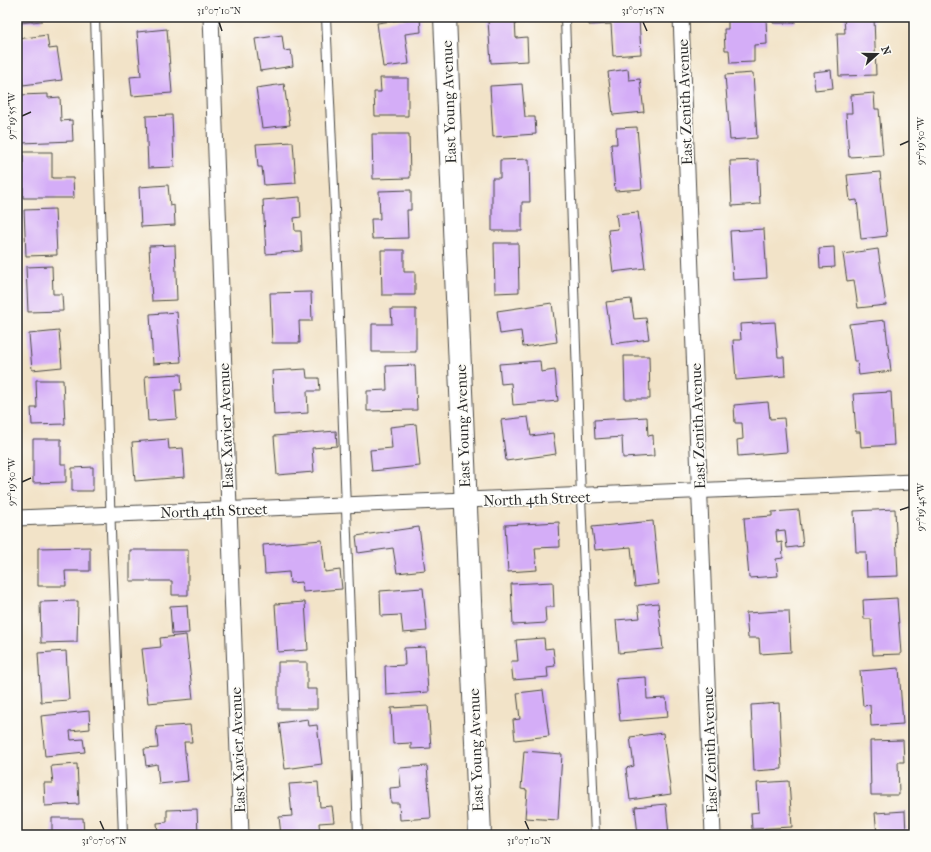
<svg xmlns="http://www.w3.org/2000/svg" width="931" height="852" font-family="'IM FELL French Canon',serif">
<rect width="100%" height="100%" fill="#fdfcf7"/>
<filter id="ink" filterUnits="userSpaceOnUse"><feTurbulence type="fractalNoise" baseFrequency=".025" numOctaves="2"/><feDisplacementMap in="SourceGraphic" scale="8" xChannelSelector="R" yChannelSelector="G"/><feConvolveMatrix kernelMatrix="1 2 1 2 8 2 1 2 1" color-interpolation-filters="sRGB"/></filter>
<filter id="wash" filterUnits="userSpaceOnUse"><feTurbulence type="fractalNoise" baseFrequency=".012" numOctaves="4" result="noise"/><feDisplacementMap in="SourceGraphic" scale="16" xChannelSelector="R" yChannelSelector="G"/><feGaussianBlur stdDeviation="0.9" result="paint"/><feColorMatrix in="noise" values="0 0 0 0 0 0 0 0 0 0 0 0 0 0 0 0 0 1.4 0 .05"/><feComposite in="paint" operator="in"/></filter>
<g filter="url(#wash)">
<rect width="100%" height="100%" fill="#f2e3c8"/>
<g id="blocks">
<!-- building -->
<path fill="#d4adf7" d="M19 17H42V21L19 23Z
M420 17 421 32 405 34 409 64 383 67 377 23Z
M588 17H639L641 54 613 56 611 24 589 25Z
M728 17H766L767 44 754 45V62L730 63 729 50H725L724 29H728Z
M773 17H795V23H773Z
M844 17H874L876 75 839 76 837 33H845Z
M515 19 516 38 527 37 528 61 491 63 488 21Z
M167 29 172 93 132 96 130 77 141 76 137 32Z
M47 35 49 49 57 48 62 80 23 85 17 39Z
M282 35 284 51 291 50 293 66 260 71 255 39Z
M628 69 629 80 640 79 644 112 613 115 608 72Z
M831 70 833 88 815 90 813 72Z
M753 73 757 138 730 140 725 75Z
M380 78H408V116H375L374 92H381Z
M284 84 290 125 262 128 256 88Z
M522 84 525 117H535L536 134 493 137 490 86Z
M874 93 875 109H879L883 155 849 157 846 113H852L851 95Z
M48 94V98L60 97 61 121 72 120 73 141 21 143 19 95Z
M172 115 174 167 148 168 146 116Z
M637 127 642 189 615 191 611 144H617L616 128Z
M372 134H409L410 178 373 179Z
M293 142 296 183 264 185 262 167H258L256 144Z
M23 152H52V178H73L74 198H23Z
M529 159 530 202H522V231H492V178H500V160Z
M758 160 760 204 732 206 730 161Z
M880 172 887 236 861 239 857 200 850 201 847 175Z
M168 185 170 206 174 205 175 225 141 227 139 187Z
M411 190V210H407L408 238 372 239 371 219H380L379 191Z
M300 197 301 217 294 218 295 231H301L302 251 266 254 263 200Z
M55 209 57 255 26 256 24 210Z
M638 212 645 268 613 272 608 230 618 229 616 214Z
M764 229 767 278 733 280 730 231Z
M494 243H518L519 292 495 293Z
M175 245 177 300 152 301 149 246Z
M834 247 835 267 820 268 819 248Z
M878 249 886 305 858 308 854 280 847 281 843 254Z
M381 250H404V272H415V295H382Z
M52 266 53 294H62L63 311 28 312 26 267Z
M311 292 312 321H299L300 343H272L270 293Z
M631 299 634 319 646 318 649 339 612 344 606 302Z
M552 303 557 342 523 347 521 331 500 334 497 311Z
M391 309H416V352H372V324H392Z
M177 312 181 362 153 364 150 314Z
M885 320 891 371 859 375 857 361H854L849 324Z
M775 322 778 357H784L785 376 736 380 733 340H741L740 324Z
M59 331 62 367 32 370 29 334Z
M624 356H649L650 399H625Z
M540 361 541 372 555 370 558 401 513 405 511 383 501 384 499 364Z
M415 365 417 410 367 411V391L387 390 386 366Z
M306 369 307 378H319L320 391H307L308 413 274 415 272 371Z
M181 374 182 390H175L177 419 148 421 145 376Z
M36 380H63L65 424 32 425 31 408H37Z
M891 392 894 445 861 447 860 432H856L853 394Z
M768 402 770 419 784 418 787 452 738 456 737 440 743 439 742 423H735L734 405Z
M528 417 531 436 553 433 556 454 506 461 501 420Z
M647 417 648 436 653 435 654 456 623 458 622 437 595 439 594 420Z
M416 424 420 466 372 471 370 450 392 448 390 427Z
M336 431 337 446 312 448 314 472 277 475 274 436Z
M33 439H61V464H66V482L33 483Z
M168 439 169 449 183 448 185 477 135 481 132 442Z
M93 467V491H72V468Z
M895 509 898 576 867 577 866 552H856L854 511Z
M799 510 803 546 787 548 785 530 776 531 777 543 782 542 783 558 776 559 778 576 749 578 744 518 772 516V512Z
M653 521 659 584 635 587 631 547 595 550 592 527Z
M559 522 560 547 535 548 537 570 508 572 505 525Z
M419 527 425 570 397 573 393 548 358 553 356 536Z
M322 540 325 572 340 570 342 589 303 592 302 582 290 583 289 572 265 574 263 545Z
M90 547V571H65L66 586H38V548Z
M130 550H188V595H172V581H130Z
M553 582 554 607H545L546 623 513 625 511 584Z
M423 588 427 631 403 633 401 615 381 616 380 591Z
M897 598 901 654 873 655 871 619H864L863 600Z
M78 601 77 642 41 643 40 602Z
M305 602 308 650 278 652 275 604Z
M658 603 663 649 619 653 616 620 640 618 638 605Z
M187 605 189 633 172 634 170 606Z
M780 611H789L791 652 760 654 759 638H748L746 613Z
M186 635 193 699 148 703 142 649 161 647 160 638Z
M544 638 545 649 553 648 555 666 547 667 548 677 513 680 511 661H518L516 640Z
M425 647 428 692 386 695 385 666 405 665 404 648Z
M66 651 69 700 41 702 38 653Z
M278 662H307V689H317V709H278Z
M899 668 903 724 871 726 870 705 863 706 860 671Z
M646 677 647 699 666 698 668 717 620 721 616 679Z
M543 690 549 736 515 740 513 720 520 719 517 693Z
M779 703 782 769 754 771 751 705Z
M428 706 431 748 411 749V743L393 744 391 708Z
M89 711 90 729 70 731 71 740 83 739 85 752 45 756 41 716Z
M308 719 309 726 317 725 322 764 285 769 279 723Z
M190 725 192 742H184L188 781 159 784 157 764 146 766 144 749 158 748 156 727Z
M663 733 671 794 630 800 626 768 634 766 630 737Z
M903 740 904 762H898L899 795H871L870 741Z
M524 751 562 754 558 820 525 818 527 790 521 789Z
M77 764 79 804 45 806 44 783H53L51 766Z
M427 766 431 818 400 820 399 803H391L390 788 401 787 399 768Z
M789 781 792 827 752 829 751 813 759 812 757 783Z
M318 782 320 807 332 806 334 822 319 823 320 835H281L279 817 292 816 289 784Z
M666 804 669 835H638L635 807Z
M197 809 198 835H158L157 823 167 822V810Z
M905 811 906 835H877L875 813Z
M52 818H83L84 835H52Z
M394 831 395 835H372V833Z
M549 832V835H526V834Z"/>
</g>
</g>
<g filter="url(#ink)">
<use href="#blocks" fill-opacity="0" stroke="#494743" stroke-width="1"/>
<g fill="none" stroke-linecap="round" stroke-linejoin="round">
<!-- lane casing -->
<g stroke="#494743" stroke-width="10">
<path id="lane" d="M95 17 111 532 123 835
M326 17 335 209 358 835
M565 17 581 497 595 835"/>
</g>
<!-- street casing -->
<g stroke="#494743" stroke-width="17">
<path id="street" d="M211 17 241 835
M681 17 713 835
M17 518 914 482"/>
</g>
<!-- secondary casing -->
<g stroke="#494743" stroke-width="24">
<path id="secondary" d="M445 17 480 835"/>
</g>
<!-- lane -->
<use href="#lane" stroke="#fff" stroke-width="8"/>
<!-- street -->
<use href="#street" stroke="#fff" stroke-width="15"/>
<!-- secondary -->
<use href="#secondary" stroke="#fff" stroke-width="22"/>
</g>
</g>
<!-- ticks -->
<path fill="none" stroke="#2b2b2b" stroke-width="1.5" d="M219 22 222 31M643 22 647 31M22 116 31 112M900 145 909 141M22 482 31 478M900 510 909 507M100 821 104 830M525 821 529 830"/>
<g text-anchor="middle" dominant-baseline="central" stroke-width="3.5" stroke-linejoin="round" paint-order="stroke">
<!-- street labels -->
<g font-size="15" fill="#2b2b2b" stroke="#fdfcf7">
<text transform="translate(449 102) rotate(-92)">East Young Avenue</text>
<text transform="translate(685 102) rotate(-92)">East Zenith Avenue</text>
<text transform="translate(226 426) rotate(-92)">East Xavier Avenue</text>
<text transform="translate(463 426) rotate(-92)">East Young Avenue</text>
<text transform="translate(698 426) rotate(-92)">East Zenith Avenue</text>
<text transform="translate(537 499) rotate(-2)">North 4th Street</text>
<text transform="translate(214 511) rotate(-2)">North 4th Street</text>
<text transform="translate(238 750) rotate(-92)">East Xavier Avenue</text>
<text transform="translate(476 750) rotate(-92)">East Young Avenue</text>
<text transform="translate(710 750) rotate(-92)">East Zenith Avenue</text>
</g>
</g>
<!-- margin -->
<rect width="931" height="852" fill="none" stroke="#fdfcf7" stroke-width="44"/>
<!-- north arrow -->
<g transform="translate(877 54) rotate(69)" stroke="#fdfcf7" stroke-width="3" paint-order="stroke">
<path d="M0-3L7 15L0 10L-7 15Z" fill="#2b2b2b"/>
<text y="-6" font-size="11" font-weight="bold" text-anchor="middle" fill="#2b2b2b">N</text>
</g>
<rect x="22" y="22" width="887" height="808" fill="none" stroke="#2b2b2b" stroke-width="1.5"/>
<g font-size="10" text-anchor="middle" fill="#2b2b2b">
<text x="219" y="14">31°07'10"N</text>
<text x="643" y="14">31°07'15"N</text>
<text transform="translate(11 116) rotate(-90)" y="4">97°19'55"W</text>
<text transform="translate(920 141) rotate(-90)" y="4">97°19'50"W</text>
<text transform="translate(11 482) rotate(-90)" y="4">97°19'50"W</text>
<text transform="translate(920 507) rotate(-90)" y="4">97°19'45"W</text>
<text x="104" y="844">31°07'05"N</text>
<text x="529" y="844">31°07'10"N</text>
</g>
</svg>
